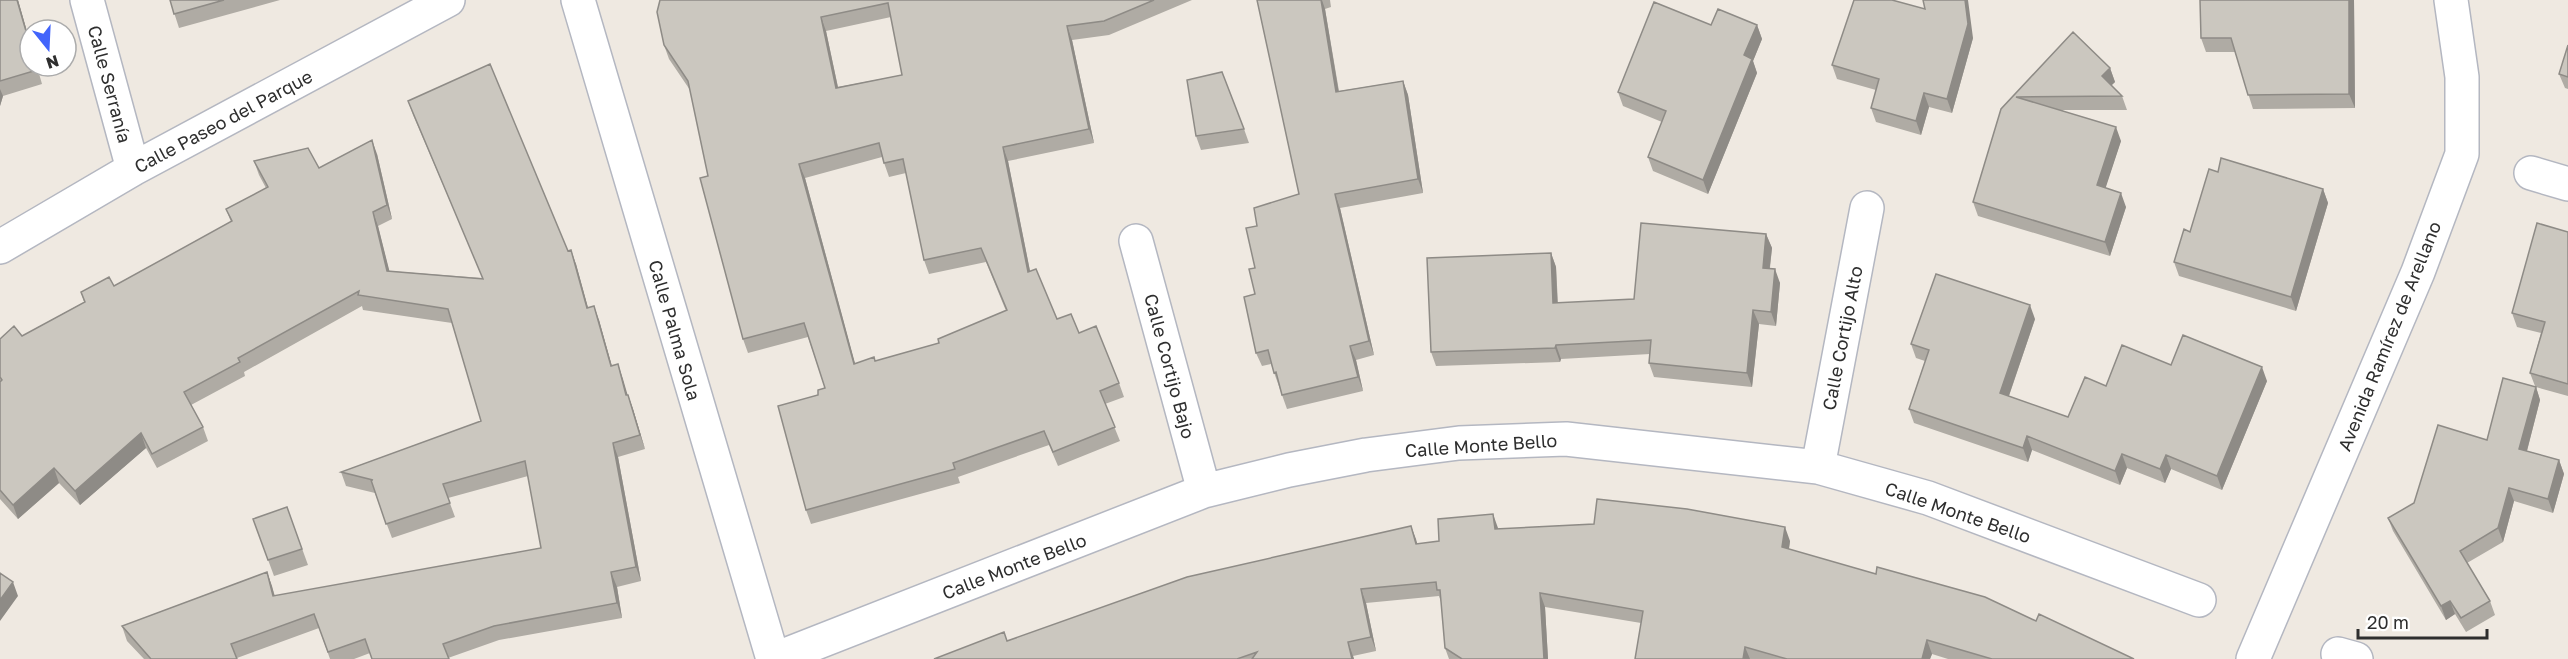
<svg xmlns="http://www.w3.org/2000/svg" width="2568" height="659" font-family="'Golos Text',sans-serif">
<rect width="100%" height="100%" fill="#efe9e1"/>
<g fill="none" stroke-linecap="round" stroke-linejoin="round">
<!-- street casing -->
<g stroke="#b4b7c1" stroke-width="36">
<path id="street" d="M87 0 133 169
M578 0 773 659
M2531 173 2568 184
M1136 241 1204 491
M0 247 133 169 448 0
M1818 467 1867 208
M2338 654 2356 659
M775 659 1204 491 1289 470 1366 455 1459 443 1566 439 1818 467 1928 498 2199 600"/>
</g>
<!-- secondary casing -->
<g stroke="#b4b7c1" stroke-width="36">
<path id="secondary" d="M2253 659 2418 272 2462 154V77L2451 0"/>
</g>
<!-- street -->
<use href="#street" stroke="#fff" stroke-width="33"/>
<!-- secondary -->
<use href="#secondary" stroke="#fff" stroke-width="33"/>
</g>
<!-- wall -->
<path fill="#afaba4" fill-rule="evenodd" d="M0 0H18L42 84 3 96 0 106Z
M170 0H280L179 28Z
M660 0H1192L1109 35 1072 40 1094 143 1008 161 1030 271 1057 319 1079 333 1119 383 1124 397 1105 404 1120 441 1058 466 1049 445 958 477 960 483 811 524 806 510 818 395 825 388 808 337 748 353 743 339 690 90 669 59 664 45ZM891 17 902 75 838 87 826 31ZM882 157 889 177 906 173 924 260 929 274 986 262 1006 311 939 343 875 361 855 364 805 178Z
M1257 0H1331H1330L1331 7 1325 9 1339 91 1403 81 1408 95 1423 193 1340 208 1374 355 1356 360 1363 391 1287 409 1271 364 1262 366 1256 353 1255 294V268L1257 226 1299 194Z
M2354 0 2355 108 2253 109 2235 52H2206L2201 38Z
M1711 25H1757L1762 39 1753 61 1757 73 1708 194 1653 171 1648 157 1662 122 1623 106 1618 92Z
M2073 32 2110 68 2115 82 2111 85 2122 96 2127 110H2062L2121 141 2105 188 2126 207 2110 256 1978 216 1973 202 2001 109Z
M1973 38 1952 113 1929 107 1921 135 1876 122 1871 108 1876 90 1837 79 1832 65Z
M2568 45V89L2565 88 2559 74Z
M408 101 568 251 576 264 588 308 599 320 612 366 618 364 627 395H628L633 409 645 449 618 457 641 581 617 587 622 618 499 640 448 658 370 653 354 659H330L319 628 237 658V659H144L127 641 122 626 267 572 275 596 541 548 528 476 448 498 455 517 392 538 375 493 346 486 341 472 481 421 452 323 363 310 362 306 244 372 245 376 191 405 203 427 208 441 157 468 146 448 80 505 59 483 18 519 0 499V339L22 336 84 302 81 292 114 286 231 222 226 209 266 188 259 175 254 161 319 168 377 154 392 219 378 226 389 271 483 278 413 115Z
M1244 129 1249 143 1201 150 1196 136Z
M2218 172 2323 189 2328 203 2296 311 2179 276 2174 262 2190 232Z
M2568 232V396L2536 387 2540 400 2527 451 2559 460 2564 474 2553 513 2514 501 2503 542 2467 563 2490 601 2495 615 2466 632 2455 614 2446 620 2393 531 2388 518 2414 503 2487 440 2535 386 2530 373 2541 333 2517 327 2512 313Z
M1766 234 1772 248 1770 268 1780 283 1776 326 1759 324 1752 387 1654 377 1649 363 1650 354 1561 359 1560 362 1436 366 1431 352 1551 253 1556 267 1558 303 1634 299Z
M2035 319 2009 396 2068 417 2106 386 2171 365 2267 381 2222 490 2171 469 2165 483 2127 468 2120 485 2032 450 2028 462 1914 423 1909 409 1925 361 1916 358 1911 344Z
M287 507 308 565 274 576 253 519Z
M1411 526 1417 544 1439 541 1498 529 1790 541 1789 549 2036 621 2134 659H1948L1932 654 1930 659H1635L1641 623 1545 607 1548 659H1449L1445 648 1441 602 1439 596 1366 603 1376 651 1353 656 1354 659H934L1007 641Z"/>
<!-- shaded-wall -->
<path fill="#8e8b86" d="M17 0H18L30 42V45Z
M1321 0H1322L1325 9 1341 106 1336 92Z
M1965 0H1968L1973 38 1952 113 1947 99Z
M2349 0H2354L2355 108 2349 94Z
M821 17 826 31 841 102 836 88Z
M1757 25 1762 39 1753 61 1757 73 1708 194 1703 180 1744 55Z
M1067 26 1072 40 1094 143 1089 129Z
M2110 68 2115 82 2107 90 2102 76Z
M1403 81 1408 95 1423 193 1418 179Z
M0 89 3 96 0 106Z
M1924 93 1929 107 1921 135 1916 121Z
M2116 127 2121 141 2102 199 2097 185Z
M372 140 377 154 392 219 387 205Z
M1003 147 1008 161 1033 286 1028 272Z
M799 164 805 178 859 378 854 364Z
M2323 189 2328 203 2296 311 2291 297Z
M2121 193 2126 207 2110 256 2105 242Z
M1335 194 1340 208 1374 355 1369 341Z
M373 212 378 226 393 285 387 271Z
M1766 234 1772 248 1768 282 1763 268Z
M571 250 576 264 592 322 587 308Z
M1551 253 1556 267 1558 317 1553 303Z
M1775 269 1780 283 1776 326 1771 312Z
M2030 305 2035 319 2005 407 2000 393Z
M594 306 599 320 616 381 611 366Z
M1753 310 1759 324 1752 387 1747 373Z
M1556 345 1561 359 1560 362 1555 348Z
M1350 346 1356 360 1363 391 1358 377Z
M618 364 623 379 632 410 626 395Z
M2262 367 2267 381 2222 490 2217 476Z
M2536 387 2540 400 2524 462 2519 449Z
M628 395 633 409 645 449 640 435Z
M141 433 146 448 80 505 75 491Z
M2027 436 2032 450 2028 462 2023 448Z
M613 443 618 457 641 581 636 567Z
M2122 454 2127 468 2120 485 2115 471Z
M2166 455 2171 469 2165 483 2160 469Z
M2559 460 2564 474 2553 513 2548 499Z
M54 468 59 483 18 519 13 505Z
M2509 488 2514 501 2503 542 2498 528Z
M1493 514 1498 528 1500 543 1495 529Z
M1411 526 1416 539 1421 558 1416 544Z
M1785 527 1790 541 1787 561 1782 547Z
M267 572 272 586 278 610 273 596Z
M611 572 617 587 622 618 617 603Z
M13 582 18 596 0 621V600Z
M1361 589 1366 603 1376 651 1371 637Z
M1540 593 1545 607 1548 659H1544Z
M2450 601 2455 614 2446 620 2441 606Z
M1927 640 1932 654 1930 659H1922Z
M1348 642 1353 656 1354 659H1352Z
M1745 647 1750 659H1743Z"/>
<!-- building -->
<path fill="#cbc7bf" stroke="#8e8b86" stroke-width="1.5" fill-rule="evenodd" d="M0 0H17L30 45V66H36L37 70 0 81Z
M170 0H224L174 14Z
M660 0H1154L1104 21 1067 26 1089 129 1003 147 1028 272 1036 269 1057 319 1071 314 1079 333 1096 326 1119 383 1100 391 1115 427 1053 452 1044 431 953 463 955 469 806 510 778 406 818 395V390L825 388 804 323 743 339 700 178 708 176 688 81 664 45 657 12ZM888 3 902 75 836 88 821 17ZM879 143 884 163 903 159 924 260 981 248 1007 310 938 339 939 343 875 361 874 357 854 364 799 164Z
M1257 0H1321L1336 92 1403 81 1418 179 1335 194 1369 341 1350 346 1358 377 1282 395 1276 372 1274 373 1268 350 1256 353 1244 297 1255 294 1249 269 1255 268 1246 228 1257 226 1254 208 1299 194Z
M1854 0H1892L1925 9 1923 0H1965L1968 24 1947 99 1924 93 1916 121 1871 108 1879 79 1832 65Z
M2200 0H2349V94L2248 95 2231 38H2201Z
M1654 2 1711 25 1718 9 1757 25 1744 55 1752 59 1703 180 1648 157 1666 111 1618 92Z
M2073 32 2110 68 2102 76 2122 96 2016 97 2116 127 2097 185 2121 193 2105 242 1973 202 2001 109Z
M2568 45V77L2559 74Z
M490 64 568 251 571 250 587 308 594 306 611 366 618 364 626 395H628L640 435 613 443 636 567 611 572 617 603 494 626 443 644 449 659H372L365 639 328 652 314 614 231 644 237 659H151L122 626 267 572 273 596 541 548 525 461 443 484 450 503 386 524 371 480H373L341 472 481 421 448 309 358 295 359 291 238 358 240 362 184 392 203 427 152 454 141 433 75 491 54 468 13 505 0 490V382L2 380 0 377V339L14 326 22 336 85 302 81 292 109 277 114 286 232 221 226 209 268 187 254 161 308 148 319 168 372 140 387 205 373 212 387 271 483 279 408 101Z
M1222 72 1244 129 1196 136 1187 80Z
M2221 158 2323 189 2291 297 2174 262 2184 229 2190 232 2209 169 2218 172Z
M1641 223 1766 234 1763 268 1775 269 1771 312 1753 310 1747 373 1649 363 1651 340 1556 345 1555 348 1431 352 1427 258 1551 253 1553 303 1634 299Z
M2537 223 2568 232V384L2530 373 2545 322 2512 313Z
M1936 274 2030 305 2000 393 2068 417 2085 377 2106 386 2122 345 2171 365 2183 335 2262 367 2217 476 2166 455 2160 469 2122 454 2115 471 2027 436 2023 448 1909 409 1929 350 1911 344Z
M2503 378 2536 387 2519 449 2559 460 2548 499 2509 488 2498 528 2460 551 2490 601 2461 618 2450 601 2441 606 2388 518 2414 503 2438 425 2487 440Z
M1597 499 1687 509 1785 527 1782 547 1876 574 1877 567 1985 597 2036 621 2039 614 2134 659H1992L1927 640 1922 659H1787L1745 647 1743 659H1635L1643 611 1540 593 1544 659H1462L1445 648 1440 590H1437L1436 582 1361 589 1371 637 1348 642 1352 659H1252L1257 652 1237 659H934L1004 632 1007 641 1187 577 1411 526 1416 544 1439 541 1438 519 1493 514 1495 529 1594 524Z
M287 507 302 549 268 560 253 519Z
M0 573 13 582 0 600Z"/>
<g text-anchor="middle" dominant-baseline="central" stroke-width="4.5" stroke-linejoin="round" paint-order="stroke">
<!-- street labels -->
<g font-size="18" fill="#2e2e2e" stroke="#fff">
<text transform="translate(110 84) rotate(75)">Calle Serranía</text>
<text transform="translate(223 121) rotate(-28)">Calle Paseo del Parque</text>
<text transform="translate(675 330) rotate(74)">Calle Palma Sola</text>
<text transform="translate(2389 336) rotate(-68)">Avenida Ramírez de Arellano</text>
<text transform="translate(1842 338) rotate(-79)">Calle Cortijo Alto</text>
<text transform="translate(1170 366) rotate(75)">Calle Cortijo Bajo</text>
<text transform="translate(1481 445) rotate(-4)">Calle Monte Bello</text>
<text transform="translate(1958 512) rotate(19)">Calle Monte Bello</text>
<text transform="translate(1014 566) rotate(-21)">Calle Monte Bello</text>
</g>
</g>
<!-- north arrow -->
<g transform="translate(48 48) rotate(162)"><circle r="28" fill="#ffffff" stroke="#ababab" stroke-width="1.5"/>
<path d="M0-4.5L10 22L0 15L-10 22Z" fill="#4264fb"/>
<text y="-9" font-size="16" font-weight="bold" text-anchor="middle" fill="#2e2e2e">N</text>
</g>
<!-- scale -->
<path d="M2358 629v9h129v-9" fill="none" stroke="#2e2e2e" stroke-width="3"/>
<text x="2367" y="629" font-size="18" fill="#2e2e2e" stroke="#ffffff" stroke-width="4.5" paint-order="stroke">20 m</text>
</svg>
